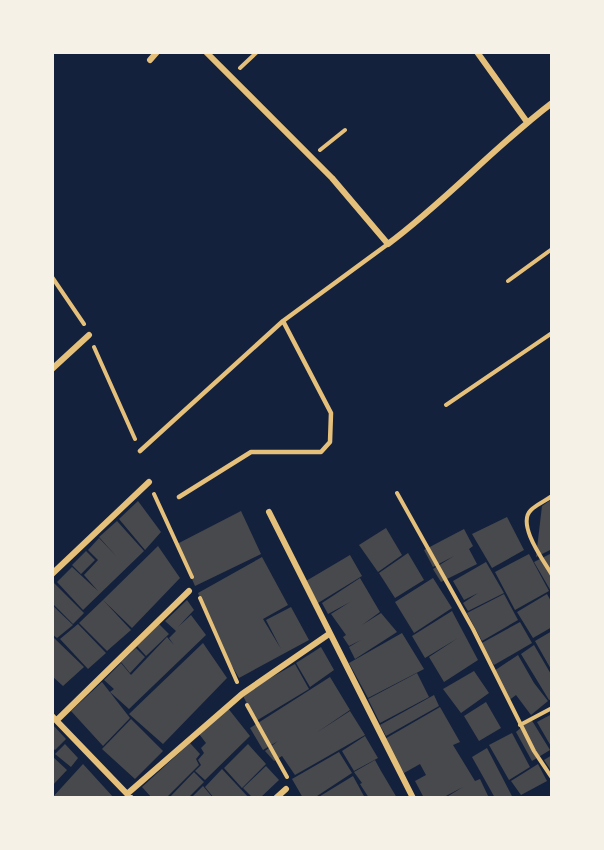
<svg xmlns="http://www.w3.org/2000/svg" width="604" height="850" font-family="'Alegreya Sans',sans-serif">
<rect width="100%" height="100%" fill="#14213d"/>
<!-- building -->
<path fill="#48494c" d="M552 499V549L536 557 542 506Z
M138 501 161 532 145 550 119 519Z
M241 511 261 554 195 586 177 544Z
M507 517 524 550 492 568 472 534Z
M117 521 144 551 83 610 57 582 72 567 98 591 84 575 98 560 88 550 99 538 117 557 99 537Z
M386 528 402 555 378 572 359 545Z
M464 529 473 546 469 549 477 564 441 582 433 569 454 556 433 567 424 550Z
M158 546 180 578 132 628 103 600Z
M86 551 95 560 81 574 72 565Z
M408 553 424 580 395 598 379 573Z
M552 553V593L534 562Z
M529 554 549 591 515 610 495 572Z
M350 555 362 576 318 603 306 581Z
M262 557 288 605 263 619 281 649 266 620 291 607 309 640 239 678 218 642 198 593Z
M486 562 504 593 468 611 463 603 478 593 464 600 453 581Z
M360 578 380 612 362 625 381 613 397 632 355 659 349 647 361 640 349 646 343 637 346 635 331 614 350 602 328 614 322 603Z
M433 578 452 608 414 633 395 602Z
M52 581 84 613 73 624 52 603Z
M504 594 518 620 482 641 467 613Z
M547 594 552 603V627L533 638 517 612Z
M103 600 131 630 107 651 79 623Z
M187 600 194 610 178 627 191 615 206 635 129 709 110 692 114 689 104 680 121 663 131 675 167 637 174 645 169 638 176 631 165 621Z
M52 605 73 625 57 638 52 634Z
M452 611 478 660 444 682 429 657 458 638 425 658 412 636Z
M520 622 532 643 494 665 480 644Z
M78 624 106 653 88 669 60 639Z
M159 624 169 634 146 656 137 646Z
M552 631V671L535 641Z
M402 633 424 669 368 698 349 663Z
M52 636 84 667 63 686 52 676Z
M203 643 227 678 163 744 129 714Z
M534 645 552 676V699L549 700 521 654Z
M321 647 334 670 310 687 296 663Z
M136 648 145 657 130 673 121 662Z
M518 655 534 683 548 701 531 715 516 695 508 701 494 671Z
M295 664 309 689 256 721 242 694Z
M474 671 489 693 461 713 443 689Z
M417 673 429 697 380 723 368 699Z
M330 677 350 710 316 733 350 711 365 735 295 775 282 756 274 761 265 751 278 741 263 750 250 728Z
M102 682 130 718 103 746 71 711Z
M434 695 439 706 386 736 380 725Z
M486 702 501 728 479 741 464 716Z
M227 707 250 736 205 780 195 771 201 765 198 760 204 753 201 748 206 743 196 730Z
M440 707 460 742 453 745 475 781 480 779 489 798H445L463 787 442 798H424L415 781 426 775 420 764 404 773 383 740Z
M552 714V748L537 722Z
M131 719 163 751 135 779 102 749Z
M531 719 550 750 532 761 516 732Z
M52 724 66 739 55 750 52 748Z
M512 733 530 767 509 780 489 745Z
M365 736 378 758 354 771 342 751Z
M190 743 200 754 196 759 199 765 166 798H152L142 787Z
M65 744 78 758 71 767 55 754Z
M248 744 266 764 242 788 224 768Z
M487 748 513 798H495L472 757Z
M339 752 352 773 314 798H303L292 779Z
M552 755V772L544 760Z
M52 756 67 770 52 786Z
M375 760 381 771 397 798H369L360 784 362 783 354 772Z
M83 764 114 798H52Z
M538 764 547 781 521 795 511 781Z
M266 766 279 780 260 798H253L243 788Z
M222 769 249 798H214L205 787Z
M194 772 204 782 188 798H169Z
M353 776 365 798H317Z
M203 786 213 798H191Z"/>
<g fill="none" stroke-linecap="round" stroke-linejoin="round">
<!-- path -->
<path stroke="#e5c07b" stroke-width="4" d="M240 68 257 52
M320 150 345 130
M52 277 84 324
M508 281 552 249
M94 347 135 439
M446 405 552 333
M397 493 473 629 534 751 552 778
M154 494 192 577
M552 496C545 501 537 504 531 510 516 524 544 561 552 575
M200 598 237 682
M247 705 287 777
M520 725 552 708"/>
<!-- service -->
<path stroke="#e5c07b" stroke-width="4.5" d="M140 451 283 321 388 244
M179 497 251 452H321L330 442 331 413 283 321"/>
<!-- minor -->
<path stroke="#e5c07b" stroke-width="6" d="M206 52 332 178 388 244C446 201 494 147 552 103
M477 52 527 122
M150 60 157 52
M52 369 89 335
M269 512 413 798
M52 574 149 482
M52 716 131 798
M57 720 189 591
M127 794 242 694 329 634
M276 798 286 789"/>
</g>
<!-- border -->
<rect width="604" height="850" fill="none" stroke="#f6f1e7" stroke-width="108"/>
</svg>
